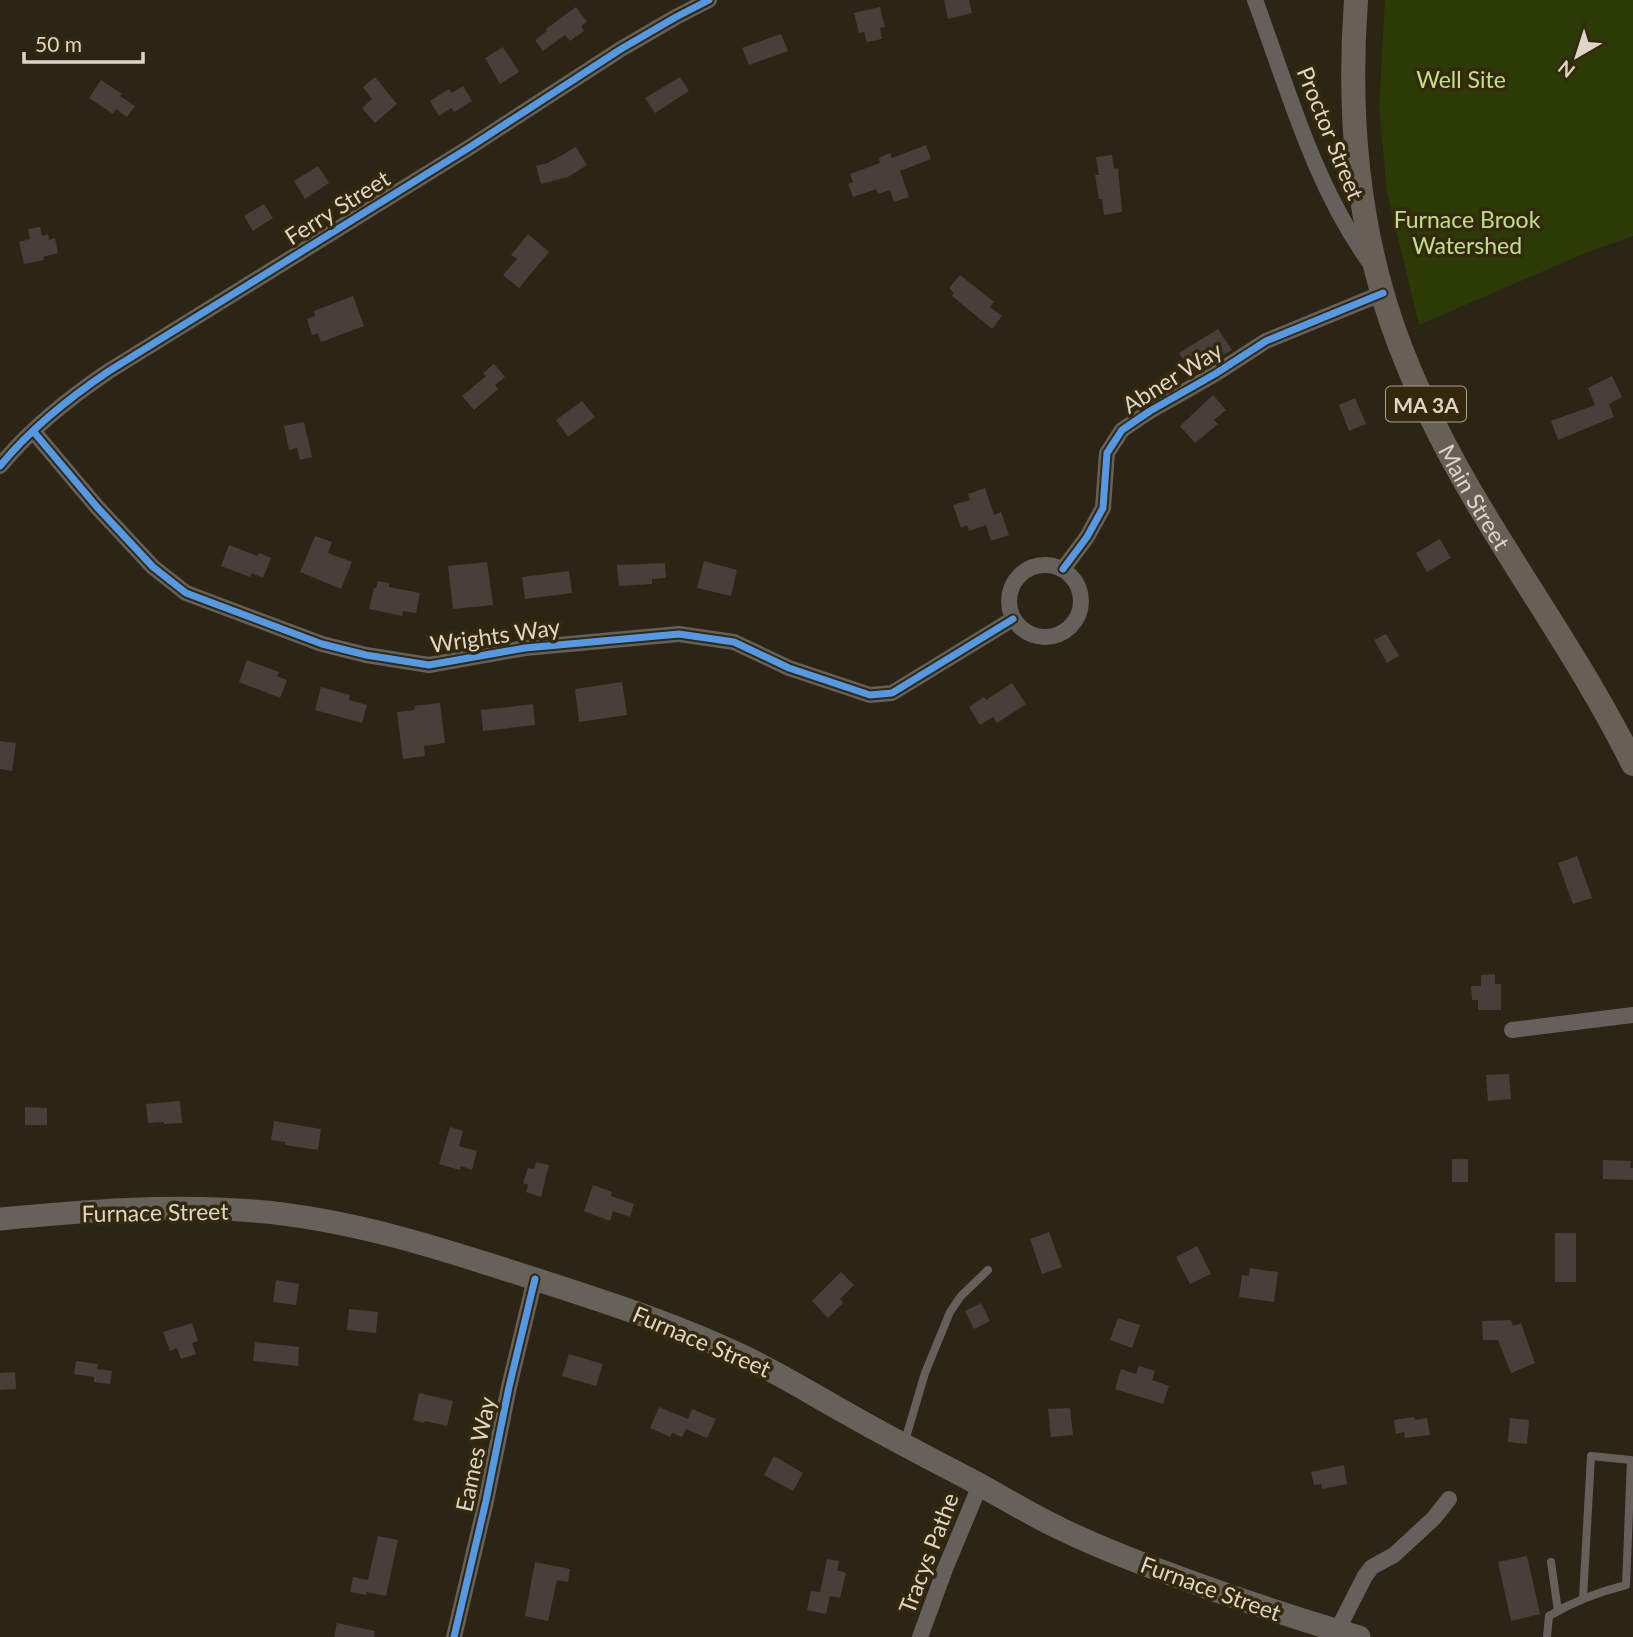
<svg xmlns="http://www.w3.org/2000/svg" width="1633" height="1637" font-family="Lato,sans-serif">
<rect width="100%" height="100%" fill="#2b2516"/>
<!-- green -->
<path fill="#2c3a06" d="M1385 0H1633V236L1583 254 1419 325 1387 192 1379 107Z"/>
<!-- building -->
<path fill="#473f3a" d="M944 0H969L972 13 948 19Z
M576 7 587 22 581 26 584 31 570 41 565 35 543 51 535 40 547 31 546 29Z
M880 7 885 27 880 28 882 39 867 42 864 32 859 33 854 13Z
M781 34 788 51 749 65 742 48Z
M503 47 519 72 500 84 485 58Z
M375 77 397 104 375 123 362 108 372 99 363 87Z
M680 77 689 91 655 113 645 98Z
M101 80 122 94 120 96 135 106 127 117 116 109 113 114 89 98Z
M463 86 472 101 454 112 451 108 439 116 430 101 449 89 452 93Z
M926 145 931 159 900 171 909 197 894 202 890 190 878 194 876 189 853 197 848 184 853 182 850 174 880 163 879 158 890 153 892 158Z
M576 147 587 165 568 177 541 184 536 166 548 163Z
M1112 155 1114 169 1118 168 1122 212 1104 215 1102 199H1099L1095 175H1099L1096 157Z
M318 166 329 183 305 199 294 181Z
M264 204 273 218 253 231 244 216Z
M40 227 42 236 48 234 49 240 55 238 58 253 43 257 44 260 24 264 19 242 30 239 28 229Z
M528 234 549 252 519 288 503 275 517 259 511 255Z
M960 275 994 302 990 307 1002 316 992 329 952 296 954 293 949 288Z
M353 296 364 326 321 342 318 333 312 335 307 319 315 316 314 311Z
M1218 329 1232 350 1207 365 1204 360 1189 369 1179 353Z
M494 364 505 377 495 385 498 389 474 410 462 396 486 376 483 373Z
M1612 376 1622 397 1609 404 1614 417 1558 440 1551 421 1595 405 1588 388Z
M1213 395 1226 410 1214 420 1218 424 1195 443 1180 426Z
M1355 398 1366 424 1349 431 1339 405Z
M582 401 595 417 568 437 556 420Z
M304 422 312 457 300 460 297 448 289 450 284 426Z
M985 488 994 515 1001 512 1009 535 991 541 986 525 969 531 967 525 961 528 953 505 970 500 968 494Z
M315 536 332 542 328 553 352 562 341 589 300 572Z
M1440 539 1451 558 1427 572 1416 553Z
M229 545 257 556 259 553 271 558 263 578 252 573 250 577 221 566Z
M704 561 737 570 731 596 697 588Z
M487 562 493 605 453 609 448 566Z
M665 563 666 578 652 579V584L619 586 617 565Z
M569 571 572 593 525 599 522 577Z
M378 581 389 583V587L420 593 416 613 403 611 402 616 369 609 374 588H376Z
M1386 634 1399 656 1387 663 1374 640Z
M247 660 279 672 277 676 287 680 280 698 239 682Z
M622 682 627 715 579 722 575 689Z
M1012 683 1026 704 997 723 993 717 980 725 969 707 984 697 986 700Z
M321 687 350 695 349 700 367 705 362 723 315 710Z
M440 703 445 743 424 746 425 756 403 759 397 712 415 710 414 706Z
M533 704 535 725 483 731 481 710Z
M0 741 16 743 12 771 0 769Z
M1577 856 1592 898 1573 904 1558 863Z
M1495 974V984H1501V1010H1478V1000H1472L1471 986H1481V975Z
M1509 1074 1511 1099 1488 1101 1486 1075Z
M180 1101 182 1123 164 1124V1122L148 1123 146 1104Z
M25 1107 47 1108V1125H25Z
M274 1121 321 1129 318 1150 285 1145V1142L271 1140Z
M450 1127 463 1131 459 1146 477 1151 472 1170 461 1166 460 1170 439 1164Z
M1452 1159H1468V1182H1452Z
M1603 1160 1631 1161 1630 1168H1633V1180L1603 1179Z
M536 1162 549 1165 541 1197 526 1192 528 1185 523 1183 528 1168 534 1169Z
M593 1185 612 1192 611 1196 634 1204 630 1217 613 1211 610 1221 584 1211Z
M1049 1232 1062 1267 1042 1274 1030 1239Z
M1555 1233H1576V1282H1555Z
M1197 1246 1211 1274 1190 1284 1176 1257Z
M1250 1268 1278 1272 1274 1302 1239 1297 1242 1275 1249 1276Z
M841 1272 854 1285 840 1299 843 1303 828 1318 812 1301Z
M276 1280 299 1284 296 1305 273 1302Z
M981 1303 990 1321 974 1329 965 1311Z
M349 1309 378 1312 376 1333 347 1330Z
M1118 1318 1140 1325 1132 1348 1110 1340Z
M1511 1320 1513 1326 1521 1323 1535 1363 1511 1373 1498 1340H1483L1482 1321Z
M192 1323 198 1341 192 1343 196 1354 181 1359 177 1348 170 1351 163 1332Z
M255 1342 299 1347 298 1366 253 1361Z
M569 1354 603 1364 596 1386 562 1376Z
M76 1361 98 1364 97 1369 112 1371 110 1384 94 1382V1377L74 1374Z
M1139 1366 1155 1371 1152 1380 1169 1386 1163 1404 1115 1389 1121 1369 1136 1374Z
M15 1372 16 1389 0 1390V1373Z
M419 1393 453 1401 447 1426 425 1421 424 1423 413 1420Z
M659 1407 688 1419 692 1409 716 1419 707 1438 686 1429 682 1437 672 1433 670 1437 650 1428Z
M1070 1408 1073 1435 1051 1437 1048 1409Z
M1414 1417 1415 1420 1427 1418 1430 1435 1405 1438 1404 1432 1396 1434 1394 1420Z
M1510 1418 1529 1420 1527 1444 1508 1442Z
M774 1456 803 1473 793 1491 764 1475Z
M1344 1465 1347 1484 1322 1489 1321 1484 1314 1485 1311 1472Z
M378 1536 398 1540 386 1596 366 1592V1595L350 1592 353 1577 368 1580Z
M1527 1556 1540 1614 1511 1621 1498 1562Z
M827 1559 839 1561 837 1570 846 1573 840 1598 830 1596 826 1614 807 1610 811 1591 820 1592Z
M535 1562 570 1569 568 1582 557 1580 548 1621 525 1616Z
M337 1623 375 1631 374 1637H334Z"/>
<g fill="none" stroke-linecap="round" stroke-linejoin="round">
<!-- service -->
<path stroke="#65605c" stroke-width="8" d="M904 1444 925 1373 950 1312 961 1296 988 1270
M1551 1562 1558 1611
M1547 1637 1549 1616C1574 1601 1598 1592 1626 1585L1631 1460 1591 1456 1583 1598"/>
<!-- minor -->
<path stroke="#65605c" stroke-width="16" d="M1255 0C1288 89 1314 185 1370 263
M33 431 97 507 153 567 186 593 322 644 366 655 429 665 525 648 679 634 734 642 789 668 870 695 892 693 1013 619
M0 466C31 428 69 398 109 371L470 147 621 49 676 17 709 0
M1009 601a36 36 0 1 1 72 0a36 36 0 1 1-72 0Z
M1063 569 1087 537 1103 508 1107 453 1122 430 1150 411 1215 374 1266 341 1383 293
M1512 1030 1633 1015
M1337 1631 1365 1576 1372 1567 1394 1555 1434 1518 1449 1499
M454 1637 486 1501 509 1387 535 1279
M920 1637 945 1569 980 1485"/>
<!-- secondary -->
<path stroke="#67615b" stroke-width="23" d="M0 1219C84 1211 170 1204 254 1211 351 1219 443 1249 535 1279 605 1302 673 1323 740 1355 777 1372 812 1394 848 1414 888 1437 929 1458 969 1479 999 1495 1028 1513 1059 1528 1104 1550 1152 1568 1200 1585 1252 1604 1305 1621 1359 1637"/>
<!-- primary -->
<path stroke="#666057" stroke-width="24" id="s1" d="M1356 0C1348 108 1357 221 1392 324 1415 390 1448 455 1484 514 1534 597 1590 677 1633 764"/>
<!-- cycleway casing -->
<g stroke="#34290d" stroke-width="11">
<path id="cycleway" d="M33 431 97 507 153 567 186 593 322 644 366 655 429 665 525 648 679 634 734 642 789 668 870 695 892 693 1013 619
M0 466C31 428 69 398 109 371L470 147 621 49 676 17 709 0
M1063 569 1087 537 1103 508 1107 453 1122 430 1150 411 1215 374 1266 341 1383 293
M454 1637 486 1501 509 1387 535 1279"/>
</g>
<!-- cycleway -->
<use href="#cycleway" stroke="#5399e6" stroke-width="7"/>
</g>
<g text-anchor="middle" dominant-baseline="central" stroke-width="7" stroke-linejoin="round" paint-order="stroke">
<!-- shield labels -->
<rect fill="#34290d" stroke="#aaa28e" stroke-width="2" x="1386" y="386.5" width="80" height="35" rx="5"/>
<g font-size="21" font-weight="bold" fill="#ddd6c6">
<text x="1426" y="404">MA 3A</text>
</g>
<!-- park labels -->
<g font-size="23" fill="#bfe087" stroke="#34290d">
<text x="1461" y="79">Well Site</text>
<text x="1467" y="219">Furnace Brook<tspan x="1467" dy="26">Watershed</tspan></text>
</g>
<!-- street labels -->
<g font-size="23" fill="#ddd6c6" stroke="#34290d">
<text transform="translate(1331 133) rotate(68)">Proctor Street</text>
<text transform="translate(337 207) rotate(-32)">Ferry Street</text>
<text transform="translate(1172 377) rotate(-32)">Abner Way</text>
<text stroke="none"><textPath href="#s1" startOffset="520">Main Street</textPath></text>
<text transform="translate(495 635) rotate(-8)">Wrights Way</text>
<text transform="translate(155 1212) rotate(-1)">Furnace Street</text>
<text transform="translate(702 1341) rotate(23)">Furnace Street</text>
<text transform="translate(475 1454) rotate(-78)">Eames Way</text>
<text transform="translate(928 1553) rotate(-69)">Tracys Pathe</text>
<text transform="translate(1211 1588) rotate(20)">Furnace Street</text>
</g>
</g>
<!-- north arrow -->
<g transform="translate(1577 56) rotate(219)" stroke="#34290d" stroke-width="5" paint-order="stroke">
<path d="M0-5L12 26L0 18L-12 26Z" fill="#ddd6c6"/>
<text y="-10" font-size="19" font-weight="bold" text-anchor="middle" fill="#ddd6c6">N</text>
</g>
<!-- scale -->
<path d="M24 52v10h119v-10" fill="none" stroke="#ddd6c6" stroke-width="3.5"/>
<text x="35" y="52" font-size="21" fill="#ddd6c6" stroke="#34290d" stroke-width="5" paint-order="stroke">50 m</text>
</svg>
